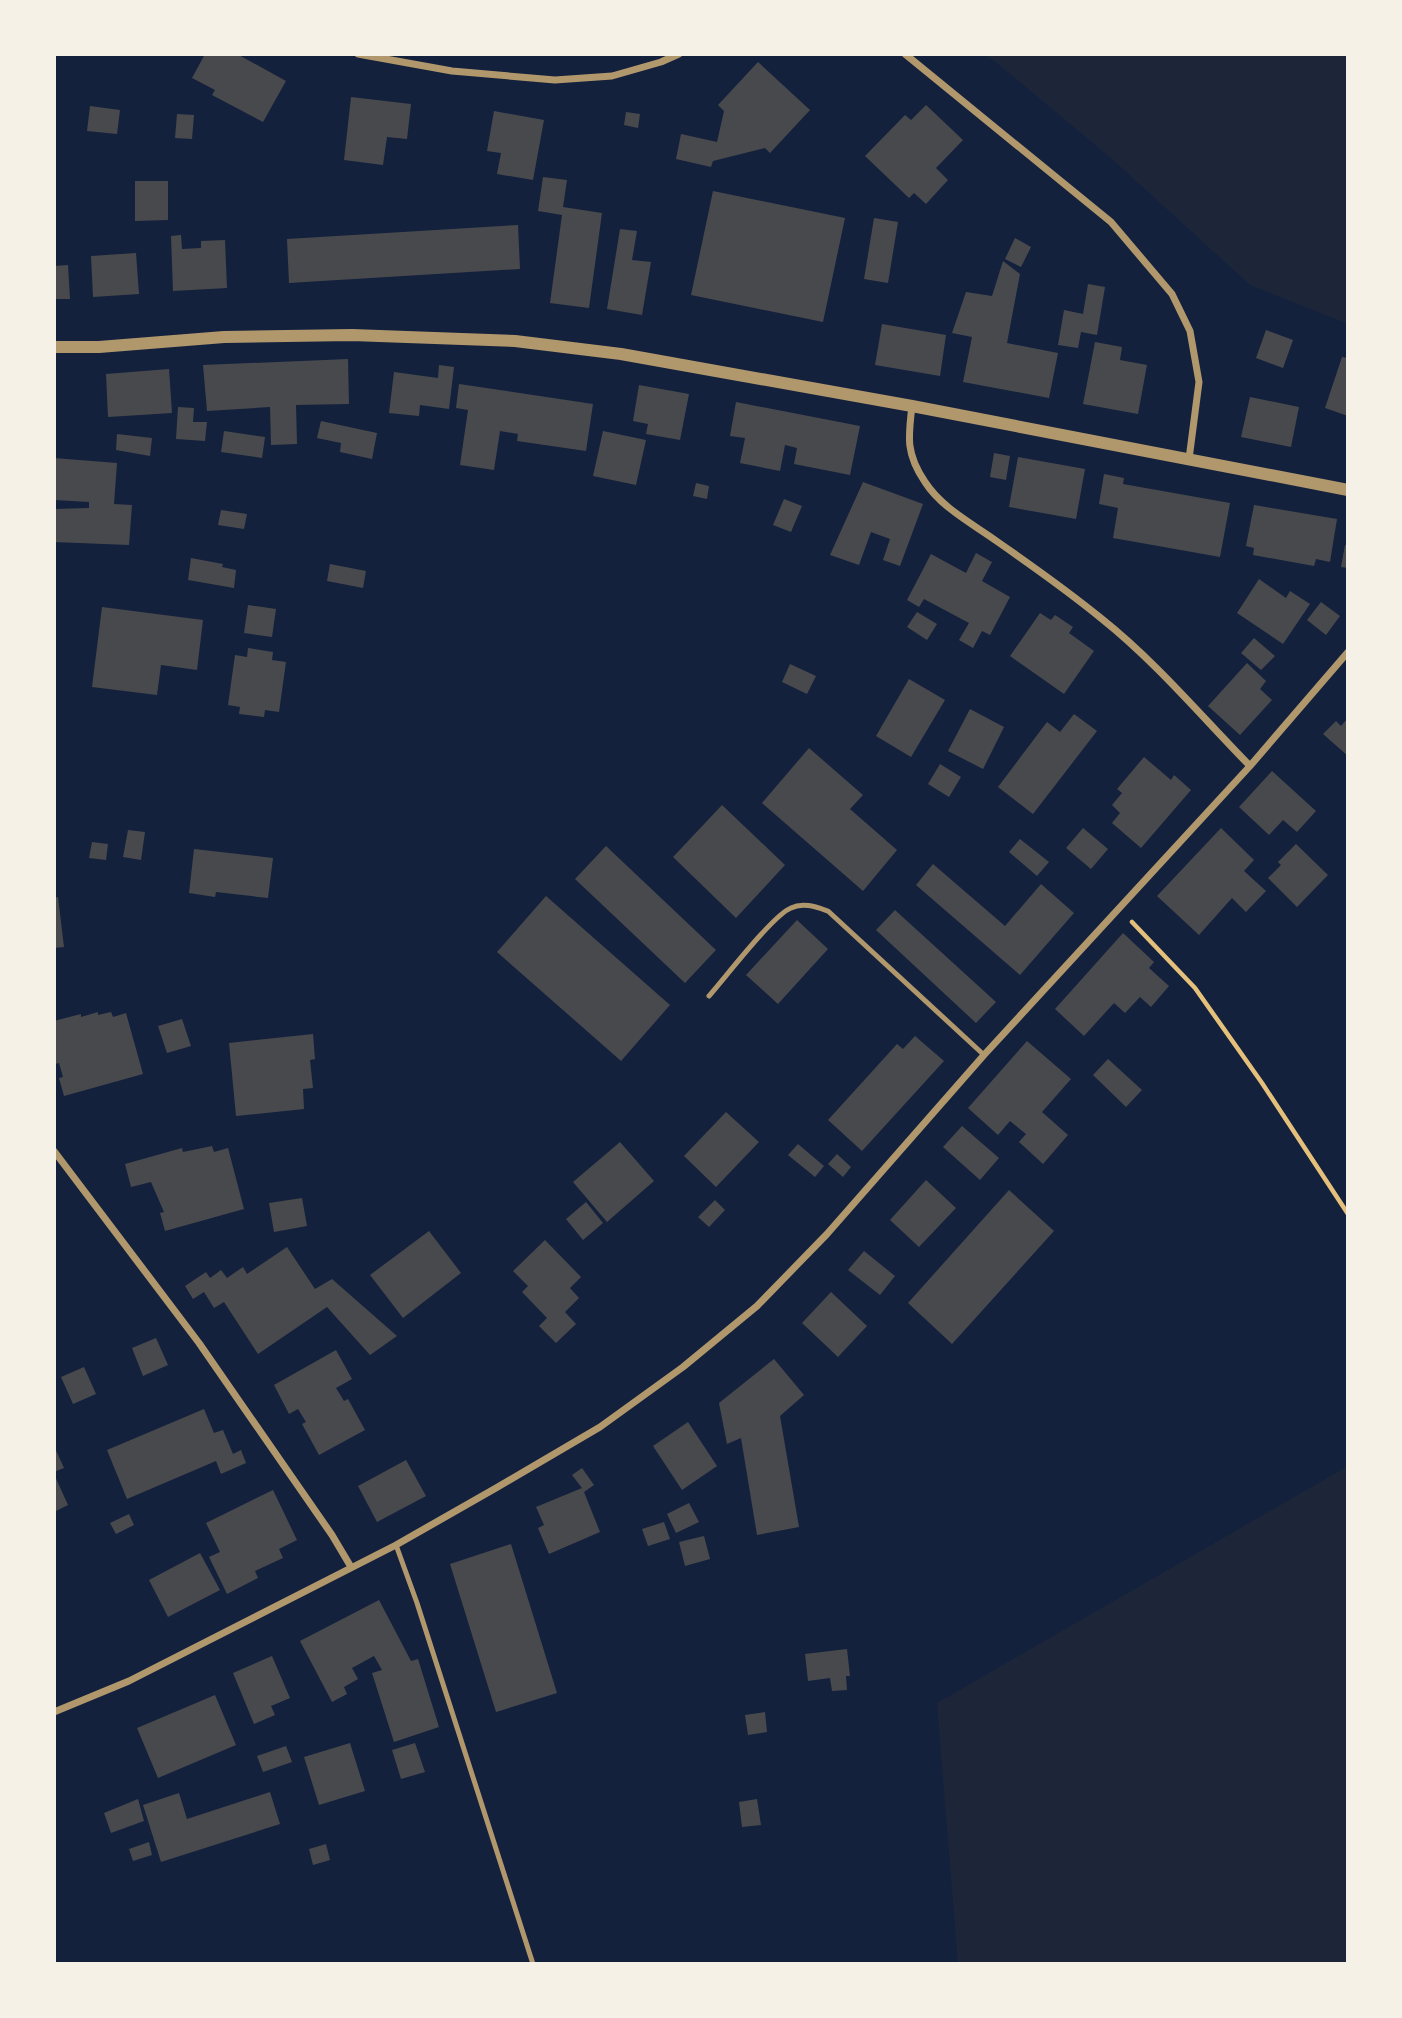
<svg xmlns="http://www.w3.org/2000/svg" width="1402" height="2018" font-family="'Fira Sans Condensed',sans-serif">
<rect width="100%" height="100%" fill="#14213d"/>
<!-- green -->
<path fill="#1d2539" d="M983 54H1348V324L1250 285 1112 159 997 63Z
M1348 1466V1964H958L937 1703Z"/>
<!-- building -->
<path fill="#48494c" d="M205 54H237L286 81 263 122 212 95 215 90 192 78Z
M758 62 810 110 770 153 765 148 713 161 711 167 676 159 681 134 717 142 724 111 718 105Z
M351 97 411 104 407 139 387 137 383 165 344 160Z
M926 105 963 140 936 168 948 180 926 204 914 193 909 198 865 156 905 115 911 120Z
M90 106 120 110 117 134 87 131Z
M494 111 544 120 533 180 497 174 501 153 487 151Z
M626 112 640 114 638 128 624 125Z
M177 114 194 115 192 139 175 138Z
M543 177 567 180 563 207 602 213 589 308 550 303 562 215 538 211Z
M135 181H168V220L135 221Z
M713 191 845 218 823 322 691 295Z
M874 218 898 222 888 283 864 279Z
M518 225 520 269 289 283 287 239Z
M620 229 637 231 632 260 651 262 642 315 607 309Z
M181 235 182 249 201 248V241L225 240 227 288 173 291 171 236Z
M1015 238 1031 247 1021 267 1005 259Z
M136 253 139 294 93 297 91 256Z
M1003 261 1020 274 1007 343 1058 353 1049 398 963 382 972 337 952 333 966 292 992 296Z
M68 265 70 299H54V266Z
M1088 284 1105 287 1097 335 1081 332 1078 348 1058 345 1064 310 1083 314Z
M882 324 946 335 940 376 875 365Z
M1266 330 1293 340 1283 368 1256 358Z
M1095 342 1122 347 1120 360 1147 365 1138 414 1083 404Z
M1342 357 1348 358V416L1325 408Z
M348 359 349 404 296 405 297 444 271 445 270 407 207 411 203 365Z
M439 365 454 367 449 409 420 405 419 416 389 413 394 372 438 378Z
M169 369 172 413 108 417 106 374Z
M459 384 593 404 586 451 517 441 518 434 500 431 494 470 460 465 468 410 456 408Z
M639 385 689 394 680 440 646 434 648 424 633 421Z
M1250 397 1299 407 1291 447 1241 437Z
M736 402 860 426 850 475 794 464 797 448 785 445 780 471 740 463 745 438 730 436Z
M178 407 194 408 193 422H207L205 441 176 439Z
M321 421 377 433 372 459 340 452 341 443 317 438Z
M224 431 265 437 262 458 221 452Z
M603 431 646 440 636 485 593 476Z
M117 434 152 438 150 456 116 450Z
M994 453 1010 456 1006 480 990 477Z
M1018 457 1085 469 1076 519 1009 507Z
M54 458 117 463 114 504 132 505 129 545 54 542V509L89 508V502L54 500Z
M1104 474 1124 478 1123 484 1230 503 1220 557 1113 538 1118 508 1099 504Z
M863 482 923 504 900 566 883 560 890 539 871 532 859 565 830 555Z
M696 483 709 486 707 499 693 496Z
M784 499 802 506 791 532 773 525Z
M1254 505 1337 519 1330 562 1316 559 1314 566 1253 555 1254 548 1246 546Z
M221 510 247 514 244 529 218 525Z
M1345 545H1348V568L1341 567Z
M976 553 992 562 982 581 1010 597 990 635 982 631 973 648 959 640 969 623 924 599 919 607 907 600 931 554 966 573Z
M191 558 223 564 222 567 236 570 234 588 188 580Z
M330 564 366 571 363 588 327 581Z
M1259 579 1286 598 1290 591 1310 604 1283 644 1237 613Z
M1321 602 1340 616 1326 635 1307 620Z
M248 605 276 609 272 637 244 633Z
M102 607 203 620 197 670 161 665 157 695 92 687Z
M917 612 937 624 927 640 907 627Z
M1040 613 1051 620 1055 615 1073 627 1069 633 1094 651 1064 694 1010 656Z
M1254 638 1275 656 1261 670 1241 653Z
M248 648 273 652 272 660 286 662 279 712 265 710 264 717 239 714 240 707 228 705 235 655 247 657Z
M1247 663 1266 681 1260 689 1272 700 1240 735 1208 706Z
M790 664 816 676 807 694 782 682Z
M909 679 945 700 911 757 876 736Z
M970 709 1004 727 983 769 948 751Z
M1074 714 1097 731 1033 814 998 787 1047 722 1060 732Z
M1348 718V756L1323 734 1336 721 1341 726Z
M809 748 863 795 850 809 897 850 863 891 762 803Z
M1144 757 1171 780 1174 775 1191 790 1141 848 1112 823 1120 813 1112 805 1122 793 1117 789Z
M940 764 961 777 949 797 928 784Z
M1272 771 1316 811 1297 832 1283 820 1269 835 1239 807Z
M722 805 785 865 736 918 673 857Z
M1083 828 1108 849 1091 869 1066 848Z
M1221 828 1254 860 1244 871 1266 891 1246 912 1232 898 1199 935 1157 896Z
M128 830 145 832 141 860 123 857Z
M1020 839 1049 862 1037 876 1009 852Z
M92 842 108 844 106 860 89 858Z
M1296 844 1328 875 1297 907 1268 878 1281 865 1278 862Z
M606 846 716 950 685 983 575 879Z
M194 849 273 858 268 898 216 892 215 897 189 893Z
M933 864 1005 926 1041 884 1074 913 1020 975 916 885Z
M546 896 670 1005 621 1061 497 952Z
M58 897 64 947 54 948V898Z
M895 910 996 1002 976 1023 876 930Z
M797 920 828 949 778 1004 746 975Z
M1123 933 1154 962 1149 968 1169 986 1151 1007 1140 997 1125 1013 1114 1003 1084 1036 1055 1009Z
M98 1012V1015L111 1012 113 1017 126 1013 143 1074 64 1096 59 1078 63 1077 59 1063 55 1064 54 1060V1021L81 1014V1017Z
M182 1019 191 1046 167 1053 158 1026Z
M313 1034 315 1059 310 1060 313 1088 303 1089 304 1109 236 1116 229 1043Z
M915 1036 944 1061 862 1151 828 1120 897 1044 903 1049Z
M1027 1041 1071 1079 1042 1112 1068 1135 1043 1164 1019 1142 1026 1134 1010 1121 998 1135 968 1108Z
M1108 1059 1142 1090 1126 1107 1093 1075Z
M726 1112 759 1142 716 1187 684 1156Z
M962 1126 999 1158 980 1180 943 1147Z
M620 1142 654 1181 607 1222 573 1182Z
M798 1144 824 1166 815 1177 788 1155Z
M212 1146 214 1152 228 1148 244 1209 165 1231 160 1213 164 1212 151 1182 131 1187 125 1164 182 1148 183 1152Z
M837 1154 851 1167 843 1177 828 1164Z
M926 1180 956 1208 919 1247 890 1220Z
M1009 1190 1054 1231 952 1344 908 1303Z
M302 1198 307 1226 274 1232 269 1203Z
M715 1200 725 1210 709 1227 698 1217Z
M586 1202 603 1223 583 1240 566 1219Z
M429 1231 461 1273 403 1318 370 1275Z
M545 1240 581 1277 570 1288 579 1298 565 1312 576 1324 556 1343 539 1326 547 1318 522 1292 528 1286 513 1271Z
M287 1247 315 1289 332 1279 397 1336 370 1355 327 1307 258 1354 224 1302 214 1308 204 1292 193 1299 185 1286 206 1272 210 1278 221 1270 227 1278 243 1267 247 1274Z
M864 1251 895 1276 880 1295 848 1270Z
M831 1292 867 1326 838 1357 802 1323Z
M156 1338 168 1365 143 1376 132 1348Z
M336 1350 352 1379 336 1388 344 1401 348 1399 365 1430 319 1455 302 1424 306 1422 298 1409 289 1414 274 1385Z
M774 1359 804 1395 780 1416 799 1527 757 1535 741 1438 727 1444 719 1403Z
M84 1367 96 1394 73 1404 61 1377Z
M204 1409 214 1433 223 1430 233 1454 241 1450 246 1463 221 1474 216 1461 127 1499 107 1450Z
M688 1422 717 1466 682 1490 653 1446Z
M54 1446 64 1468 54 1472Z
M406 1460 426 1496 377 1522 358 1486Z
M582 1468 594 1485 584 1492 600 1532 549 1554 538 1528 544 1525 536 1507 582 1488 572 1475Z
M54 1474 68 1505 54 1512Z
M273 1490 297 1540 279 1549 283 1558 255 1571 258 1578 227 1594 209 1557 220 1552 206 1523Z
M689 1503 699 1522 676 1533 667 1514Z
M129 1514 134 1525 116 1534 110 1523Z
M664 1522 670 1539 648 1546 642 1529Z
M704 1536 710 1559 685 1566 679 1542Z
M511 1544 557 1693 496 1712 450 1564Z
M200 1553 220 1590 168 1617 149 1580Z
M379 1600 411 1661 418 1659 439 1727 394 1742 372 1673 382 1670 374 1656 352 1668 358 1679 344 1687 347 1694 332 1702 300 1641Z
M847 1649 850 1676H846L847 1690 832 1691 830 1678 808 1681 805 1654Z
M272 1656 290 1698 271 1706 275 1715 254 1724 233 1673Z
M215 1695 236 1745 158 1778 137 1728Z
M765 1712 767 1732 748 1735 745 1715Z
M350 1743 365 1791 319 1805 304 1757Z
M415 1743 425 1772 401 1779 392 1750Z
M286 1746 292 1762 263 1772 257 1756Z
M270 1792 280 1824 161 1862 143 1805 179 1793 187 1819Z
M138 1799 144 1821 111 1833 104 1813Z
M757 1799 761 1825 742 1827 739 1802Z
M149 1842 152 1855 133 1861 129 1849Z
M326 1844 330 1860 313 1865 309 1849Z"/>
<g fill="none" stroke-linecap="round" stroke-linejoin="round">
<!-- path -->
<path stroke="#e5c07b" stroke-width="4.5" d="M1132 922 1195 988 1262 1083 1348 1214"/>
<!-- service -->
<path stroke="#b1986c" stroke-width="5" d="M709 996C725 978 773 915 791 908 803 902 816 907 828 911L984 1055
M396 1545 417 1603 533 1964"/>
<!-- minor -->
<path stroke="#b1986c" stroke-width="7" d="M358 54 452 71 555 80 612 76 661 62 679 54
M905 54 1111 222 1172 294 1190 331 1199 382 1189 459
M912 406C908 438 906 454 925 482 941 507 971 523 995 540 1031 565 1068 591 1102 619 1156 662 1202 717 1250 766
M54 1151 199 1343 332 1535 351 1567
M54 1712 129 1681 396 1545 496 1488 600 1427 683 1367 757 1306 827 1234 984 1055 1250 766 1348 652"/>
<!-- tertiary -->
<path stroke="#b1986c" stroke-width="12" d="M54 347H99L224 337 352 335 515 341 621 354 912 406 1348 490"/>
</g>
<!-- border -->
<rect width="1402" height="2018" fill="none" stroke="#f6f1e7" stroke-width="112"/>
</svg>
